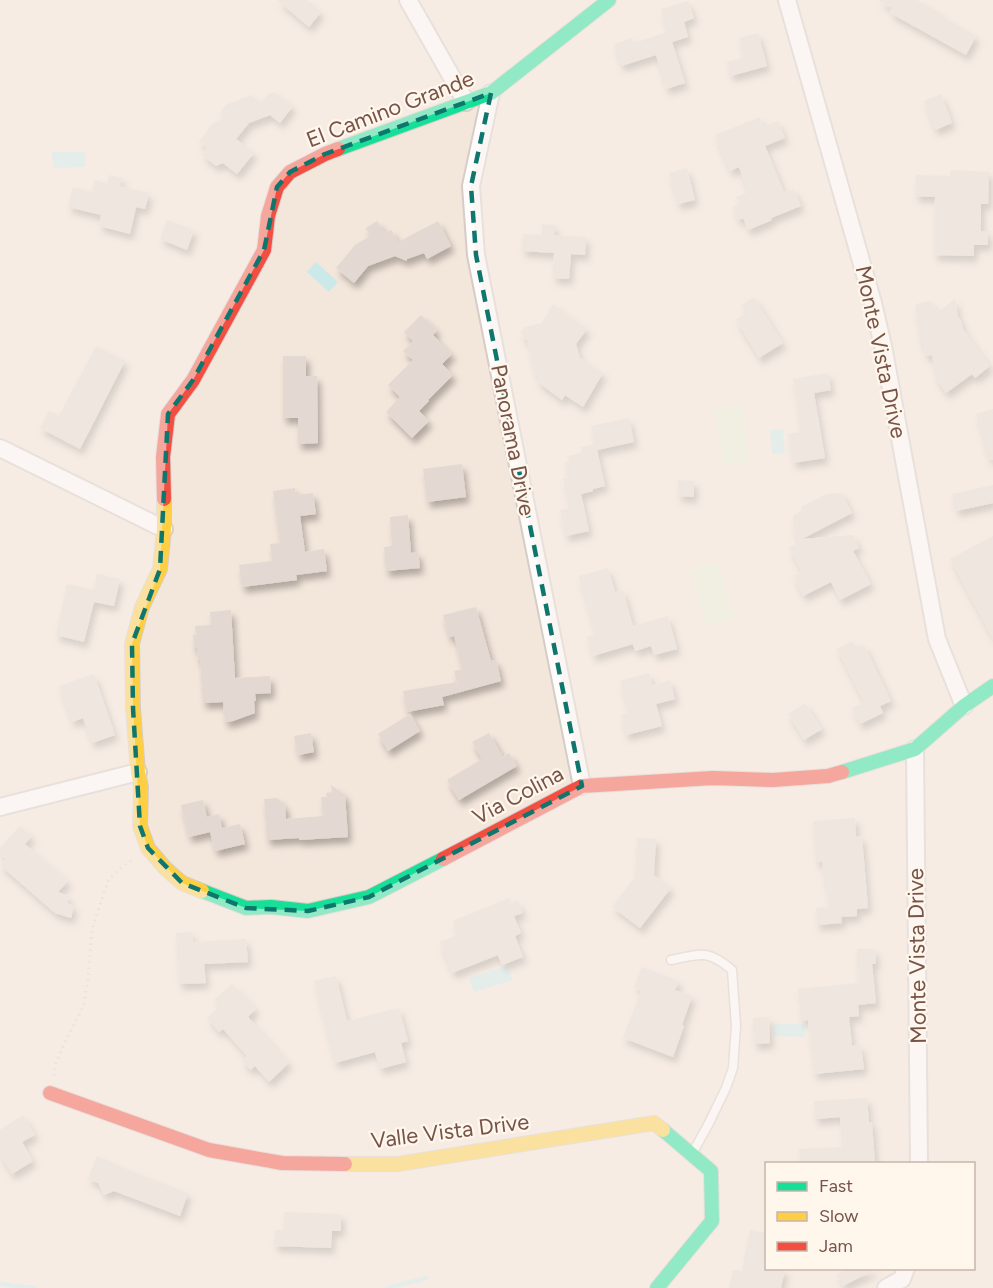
<svg xmlns="http://www.w3.org/2000/svg" width="993" height="1288" font-family="Figtree,sans-serif">
<defs>
<filter id="shadow"><feDropShadow dx="3.5" dy="6" stdDeviation="3" flood-color="#0004"/></filter>
</defs>
<rect width="100%" height="100%" fill="#f7f1eb"/>
<!-- residential -->
<path fill="#f3e6db" fill-rule="evenodd" d="M0 0H993V1288H0ZM766 1164H974V1268H766Z"/>
<!-- green -->
<path fill="#e6eed5" d="M741 404 749 461 723 465 714 408Z
M718 562 734 618 706 626 690 570Z"/>
<!-- water -->
<path fill="#cce9e9" d="M52 152H85V167L53 168Z
M316 262 338 282 329 292 307 272Z
M783 429 785 453 772 454 770 430Z
M508 966 512 980 474 992 469 978Z
M773 1024H805V1037L773 1036Z"/>
<g fill="none" stroke-linecap="round" stroke-linejoin="round">
<!-- stream -->
<path stroke="#cce9e9" stroke-width="4.5" d="M0 1284 35 1288
M388 1288 426 1278"/>
</g>
<!-- building -->
<path fill="#e4d9d2" filter="url(#shadow)" d="M277 0H307L321 12 309 27Z
M877 0H917L940 13 939 15 976 36 966 55 890 13 892 8Z
M688 1 694 18 684 22 688 37 672 42 685 83 666 89 656 55 621 66 614 44 632 38 634 43 668 32 661 9Z
M758 33 767 66 731 76 727 62 744 58 739 38Z
M274 92 293 106 280 123 270 115 249 123 236 139 254 153 237 174 223 163 216 166 202 155 207 148 199 142 213 123 223 119 220 113 226 105 251 95 261 103 267 95Z
M941 94 952 123 935 130 924 101Z
M760 117 763 127 778 121 785 138 765 146 784 192 794 189 801 206 771 218 772 220 748 230 743 218 738 220 733 207 739 205 736 197 748 192 739 167 730 171 715 135Z
M687 168 695 200 678 204 669 173Z
M951 170 989 172 988 204H981V231H988V245H974V256L934 255 935 197 915 196 916 175 950 176Z
M109 175 122 178 120 186 149 193 145 209 136 207 130 234 99 226 101 215 68 207 73 187 92 192 95 180 107 183Z
M167 220 194 230 187 250 160 239Z
M377 221 385 233 391 230 398 242 438 221 451 246 427 259 424 253 407 259V261L395 256 368 266 354 283 336 268 355 245 370 236 366 228Z
M542 224 555 225 554 235 586 237 585 255 571 254 569 279 553 278 554 253 522 251 523 234 542 235Z
M754 297 783 343 759 358 736 320 747 313 741 305Z
M955 299 958 316 961 321 963 329 990 366 975 378 972 374 946 393 936 379 932 355 925 356 923 344 920 340 915 306 919 303 930 301 938 312Z
M553 304 587 329 576 344 580 358 603 373 583 407 565 395 562 400 539 383 537 375 535 374 527 340 524 339 521 331 525 327 542 323Z
M421 315 437 330 433 335 452 354 442 364 453 375 428 400 429 401 419 411 429 421 412 438 386 412 400 397 388 385 413 360 403 351 413 341 404 332Z
M96 346 125 361 80 449 40 428 49 411 59 416Z
M283 356H306V376H317L318 443 298 444V418H283Z
M828 373 831 390 814 393 825 458 793 463 788 434 801 432 793 379Z
M993 409V460H989L976 414Z
M629 418 634 442 597 450 605 486 593 489V491L581 494 589 531 566 536 560 510 570 508 563 479 568 478 565 463 569 462 568 456 582 453 581 447 595 444 591 426Z
M462 464 466 497 427 502 423 469Z
M678 480 694 481V497L678 496Z
M993 485V503L956 511 952 494Z
M295 488 296 495 313 493 316 514 300 516 305 552 324 549 327 571 296 575 297 580 242 587 239 565 272 561 270 544 280 543 273 491Z
M842 493 852 513 802 539 853 535 859 548 853 551 871 584 840 600 831 582 803 596 793 576 802 572 789 548 799 543 794 532 793 516 801 511V507L827 494Z
M408 515 411 553 418 552 420 568 386 571 384 547 392 546 390 517Z
M993 536V639L950 559Z
M608 568 615 592 623 590 633 626 668 616 677 649 654 655 651 646 635 651 633 644 593 656 587 637 596 635 579 576Z
M97 574 120 579 114 606 94 602 84 642 56 635 67 584 94 590Z
M476 607 491 661 496 660 501 681 442 697 444 705 407 712 403 691 457 682 454 671 463 669 454 636 449 637 443 615Z
M231 610 235 678 270 676 271 693 255 694 256 701H254L255 713 233 721 225 722 223 702 203 703 200 660H198L197 648H194L193 635H196L195 626 211 625 210 612Z
M853 641 856 648 864 645 891 701 880 706 883 713 860 724 852 708 864 703 837 649Z
M649 673 652 685 670 680 675 699 656 704 662 726 626 735 621 715 629 713 620 681Z
M94 674 115 735 92 743 83 718 72 722 59 686Z
M805 703 822 729 804 740 788 714Z
M410 714 420 731 388 751 378 734Z
M311 733 314 752 298 755 294 736Z
M489 733 503 757 509 753 517 766 459 800 447 780 482 759 472 742Z
M331 785 345 795 348 837 299 840V838L267 840 264 799 277 798 285 806 286 819 323 816 321 797H327L326 793 332 792Z
M203 800 207 817 219 814 222 828 240 824 245 844 215 851 210 832 189 837 181 805Z
M855 818 856 837 862 836 868 908 857 909V916L841 917 842 923 817 925 816 908 828 907 826 882H824L822 862H816L813 821Z
M20 826 32 836 25 844 68 881 58 892 69 896 67 903 74 906 71 918 55 913 0 865 6 859 0 854V848Z
M637 838 656 839 654 875 671 888 640 928 612 907 635 877Z
M509 898 511 904 518 901 523 913 514 916 521 933 515 936 523 957 502 965 498 955 452 973 440 942 458 935 453 921Z
M192 932 193 942 246 939 248 962 204 964 206 983 179 984 176 933Z
M857 949H875L876 964H872L876 1003 858 1005 859 1016 849 1017 852 1046 861 1045 864 1069 814 1074 808 1020 801 1021 798 989 858 983Z
M642 967 679 981 675 990 692 996 682 1025 684 1026 673 1057 623 1038 641 991 634 988Z
M336 976 347 1021 399 1008 408 1041 401 1043 406 1062 380 1069 375 1052 335 1063 314 981Z
M232 984 256 1009 248 1017 289 1063 269 1082 255 1066 251 1070 242 1061 247 1056 223 1029 219 1032 207 1018 220 1006 214 1000Z
M769 1017 770 1043 754 1044 753 1018Z
M867 1098 869 1122H872L875 1164H800L799 1149 842 1147 840 1117 815 1119 814 1101Z
M23 1115 35 1135 22 1142 33 1161 12 1174 0 1155V1130Z
M97 1156 121 1167 188 1193 180 1216 114 1191 104 1195 98 1183 88 1179Z
M284 1212 341 1214V1231H332L331 1248 274 1246 275 1230H284Z
M750 1230 766 1233V1269H785L781 1288H729L733 1270 742 1271Z
M846 1269H876L843 1286 837 1274Z"/>
<g fill="none" stroke-linecap="round" stroke-linejoin="round">
<!-- lane casing -->
<g stroke="#d6ccc8" stroke-width="11">
<path id="lane" d="M671 960C701 954 707 949 732 970L736 1026 733 1068 726 1088 708 1125 693 1152"/>
</g>
<!-- street casing -->
<g stroke="#d6ccc8" stroke-width="20">
<path id="street" d="M408 0 466 102
M787 0 873 303 883 346 937 639 964 706
M491 93 471 186 476 255 582 786
M0 448 164 529
M915 749 919 1164
M0 807 138 772
M886 1288 902 1279 906 1268"/>
</g>
<!-- fast casing -->
<g stroke="#d7ccc7" stroke-width="16">
<path id="fast" d="M338 149 491 93 609 0
M842 772 915 749 964 706 993 686
M202 891 246 908 271 907 308 911 369 897 443 859
M657 1288 712 1221 711 1171 663 1130"/>
</g>
<!-- slow casing -->
<g stroke="#d7ccc7" stroke-width="16">
<path id="slow" d="M164 499V529L160 569 142 607 132 644 133 708 138 772 141 787 140 826 148 848 165 868 182 883 202 891
M345 1164H398L654 1123 663 1130"/>
</g>
<!-- jam casing -->
<g stroke="#d7ccc7" stroke-width="16">
<path id="jam" d="M164 499 163 457 168 414 193 380 264 250 268 216 277 187 290 172 325 154 338 149
M443 859 582 786 713 778 773 780 828 776 842 772
M50 1093 209 1150 282 1163 345 1164"/>
</g>
<!-- path -->
<path stroke="#dbd1cd" stroke-width="3" stroke-dasharray="1.5 4.5" stroke-linecap="butt" d="M54 1076 56 1063 67 1038 83 1007 88 980 92 929 108 881 119 869 132 860"/>
<!-- lane -->
<use href="#lane" stroke="#fefdfc" stroke-width="8"/>
<!-- street -->
<use href="#street" stroke="#fefdfc" stroke-width="16"/>
<!-- fast -->
<use href="#fast" stroke="#16e098" stroke-width="14"/>
<!-- slow -->
<use href="#slow" stroke="#ffcf43" stroke-width="14"/>
<!-- jam -->
<use href="#jam" stroke="#f24e42" stroke-width="14"/>
</g>
<!-- marked area -->
<path d="M0 0H993V1288H0ZM491 93 471 186 476 255 582 786 369 897 308 911 246 908 182 883 148 848 140 826 133 708 132 644 160 569 168 414 193 380 264 250 277 187 290 172 325 154Z" fill="#f7f1eb" fill-opacity=".55" fill-rule="evenodd"/>
<path fill="none" stroke="#0f766e" stroke-width="4.5" stroke-dasharray="12 8" stroke-linejoin="round" d="M491 93 471 186 476 255 582 786 369 897 308 911 246 908 182 883 148 848 140 826 133 708 132 644 160 569 168 414 193 380 264 250 277 187 290 172 325 154Z"/>
<g text-anchor="middle" dominant-baseline="central" stroke-width="4.5" stroke-linejoin="round" paint-order="stroke">
<!-- street labels -->
<g font-size="22" fill="#775449" stroke="#fff6ec">
<text transform="translate(390 109) rotate(-21)">El Camino Grande</text>
<text transform="translate(881 352) rotate(78)">Monte Vista Drive</text>
<text transform="translate(513 440) rotate(79)">Panorama Drive</text>
<text transform="translate(518 795) rotate(-28)">Via Colina</text>
<text transform="translate(917 956) rotate(-91)">Monte Vista Drive</text>
<text transform="translate(450 1131) rotate(-7)">Valle Vista Drive</text>
</g>
</g>
<!-- legend -->
<rect x="765" y="1162" width="210" height="108" fill="#fff6ec" stroke="#c9b5ab" stroke-width="1.5"/>
<rect x="777" y="1182" width="30" height="9" fill="#16e098" stroke="#c9b5ab" stroke-width="1.5"/>
<text x="819" y="1192" font-size="18" fill="#775449">Fast</text>
<rect x="777" y="1212" width="30" height="9" fill="#ffcf43" stroke="#c9b5ab" stroke-width="1.5"/>
<text x="819" y="1222" font-size="18" fill="#775449">Slow</text>
<rect x="777" y="1242" width="30" height="9" fill="#f24e42" stroke="#c9b5ab" stroke-width="1.5"/>
<text x="819" y="1252" font-size="18" fill="#775449">Jam</text>
</svg>
